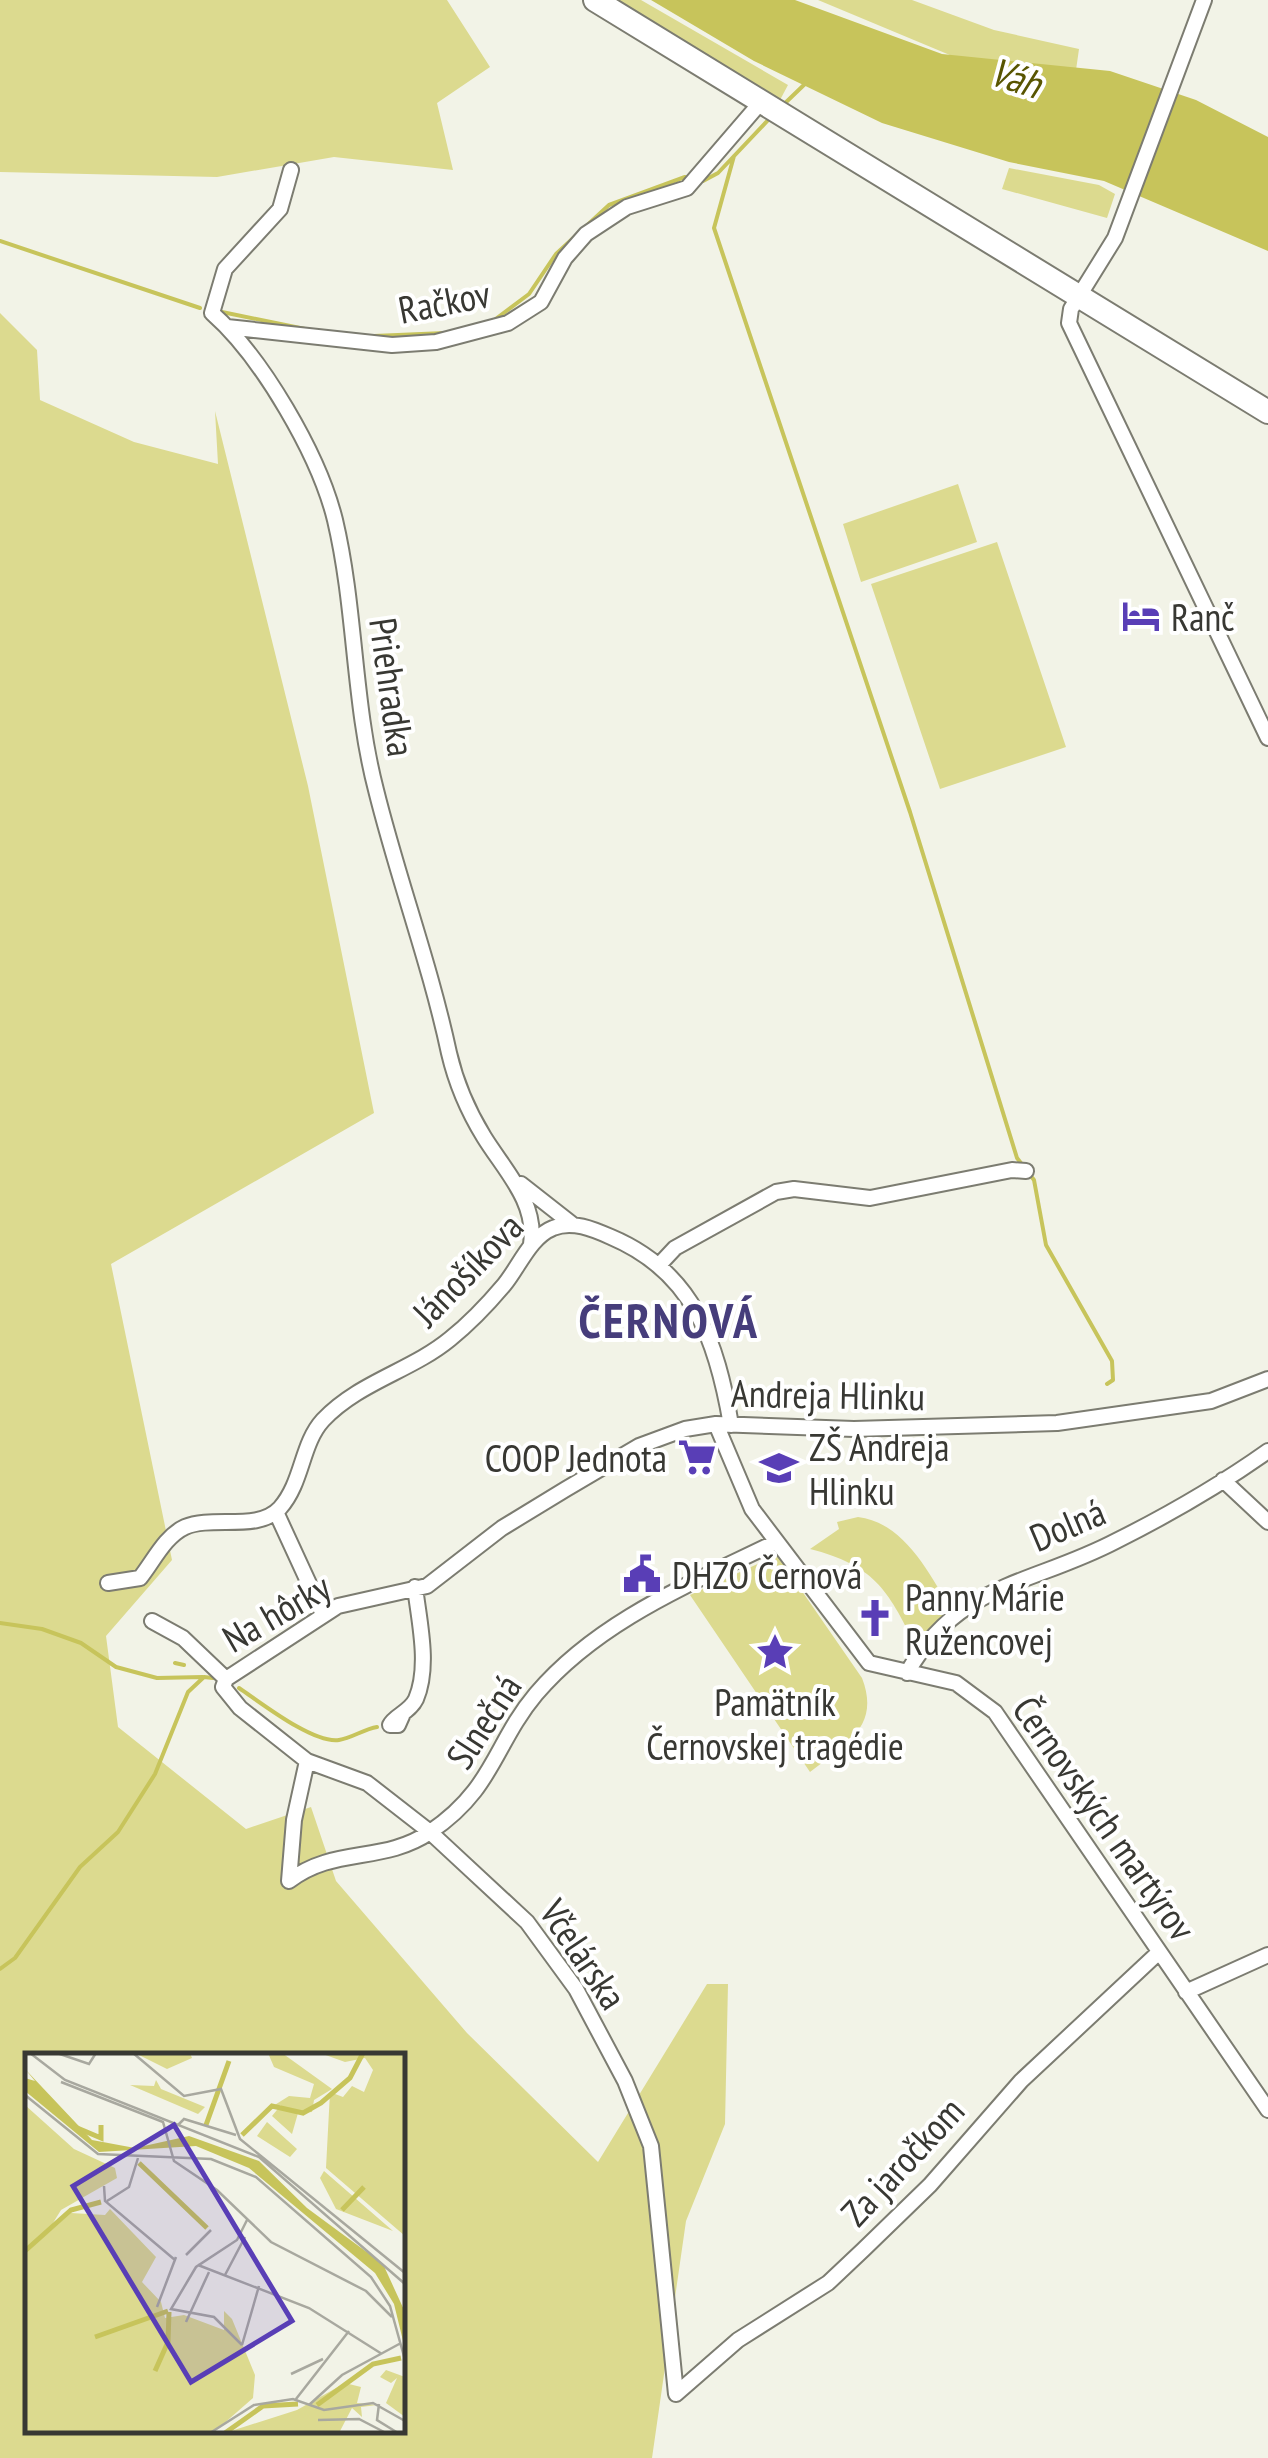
<svg xmlns="http://www.w3.org/2000/svg" width="1268" height="2458" font-family="'PT Sans Narrow',sans-serif">
<rect width="100%" height="100%" fill="#f2f3e7"/>
<!-- green -->
<path fill="#dcda8f" fill-rule="evenodd" d="M0 0H447L490 67 437 103 453 170 334 157 217 177 0 172Z
M616 0H641L788 85 780 100Z
M818 0H912L994 30 1079 49 1076 70 969 63Z
M1009 168 1099 185 1115 194 1107 218 1002 189Z
M0 313 37 350 40 400 134 442 218 464 215 411 308 786 374 1113 111 1264 172 1560 106 1636 118 1727 246 1829 311 1807 336 1881 467 2033 598 2162 707 1984H728L725 2124 686 2221 652 2458H0ZM28 2056H402V2430H28Z
M958 484 977 542 861 582 843 524Z
M997 542 1066 747 940 789 871 584Z
M858 1517C903 1522 930 1573 950 1609L915 1645C888 1589 873 1565 810 1549L839 1529 837 1522Z
M777 1555 862 1678C881 1727 845 1744 810 1772L690 1595Z"/>
<!-- water -->
<path fill="#c7c45b" d="M651 0H795L942 54 1110 71 1196 100 1268 137V251L1104 181 1009 162 882 123 754 61Z"/>
<g fill="none" stroke-linecap="round" stroke-linejoin="round">
<!-- stream -->
<path stroke="#c7c45b" stroke-width="4" d="M781 107 807 82
M734 156 714 228 910 812 1017 1158 1034 1180 1046 1245 1112 1361 1113 1380 1107 1384
M703 181 718 173 771 117
M0 241 200 308
M222 312 305 329
M493 321 529 294 556 254 609 205 685 177
M374 336 445 333
M0 1623 42 1629 81 1643 116 1667 157 1678 203 1677
M175 1663 184 1665
M239 1688C260 1702 313 1744 339 1740 352 1738 364 1729 377 1727
M0 1969 15 1958 80 1867 118 1832 155 1774 188 1692 204 1677 213 1678"/>
<!-- street casing -->
<g stroke="#7c7c71" stroke-width="18">
<path id="street" d="M1204 0 1115 238 1071 309 1069 323 1268 738
M291 170 280 209 225 269 212 313C262 357 319 455 335 520 356 609 353 702 376 790 398 879 430 964 449 1053 456 1083 468 1111 484 1137 505 1171 537 1202 531 1244
M227 327 392 345 436 342 508 323 541 302 565 258 586 234 627 207 687 188 761 102
M521 1184 572 1224
M660 1264 675 1248 776 1192 794 1189 870 1198 1012 1170 1026 1171
M716 1424 752 1509 869 1663 956 1683 995 1712 1268 2110
M1223 1480 1268 1522
M276 1512 323 1614
M108 1583 140 1578C153 1562 165 1536 185 1527 213 1515 258 1532 280 1508 303 1482 301 1444 323 1420 359 1382 411 1371 450 1339 470 1323 488 1304 504 1285 519 1267 530 1237 553 1228 572 1220 593 1229 611 1237 694 1272 717 1342 731 1425
M152 1621 183 1638 226 1679
M907 1673C959 1582 1032 1585 1116 1541 1168 1515 1220 1485 1268 1451
M402 1716 398 1725H390C394 1716 410 1712 416 1699 430 1666 419 1621 415 1587
M289 1881C334 1846 383 1864 430 1832 494 1789 494 1744 536 1694 598 1621 690 1584 774 1543
M289 1881 294 1820 307 1761
M1186 1992 1268 1955
M676 2394 651 2146 625 2081 576 1989 527 1922 430 1832 367 1783 307 1761 240 1708 223 1687 226 1679 338 1606 427 1586 502 1528 566 1489 639 1446 685 1429 716 1424 854 1429 1057 1423 1211 1401 1268 1379
M676 2394 738 2340 828 2283 863 2250 930 2185 1021 2081 1158 1953"/>
</g>
<!-- primary casing -->
<g stroke="#7c7c71" stroke-width="26">
<path id="primary" d="M595 0 1268 412"/>
</g>
<!-- street -->
<use href="#street" stroke="#fff" stroke-width="14"/>
<!-- primary -->
<use href="#primary" stroke="#fff" stroke-width="22"/>
</g>
<!-- icons -->
<defs>
<g id="hotel-bare" transform="scale(3)"><path d="M-6-4.5h1.5V1H6V5H4.5V3h-9V5H-6ZM-4 0a1.8 1.8 0 1 1 3.6 0ZM.5 0V-2.5h3Q6-2.5 6 0Z" fill="#593eb6" stroke="#fff" stroke-width="2.5" paint-order="stroke"/></g>
<g id="supermarket-bare" transform="scale(3)"><path d="M-6-5.5h2.5l.6 2H6L4.5 2H-2.5L-4.4-4H-6ZM-1.5 3.2a1.3 1.3 0 1 0 .1 0ZM3 3.2a1.3 1.3 0 1 0 .1 0Z" fill="#593eb6" stroke="#fff" stroke-width="2.5" paint-order="stroke"/></g>
<g id="school-bare" transform="scale(3)"><path d="M0-5L7-2L0 1L-7-2ZM-4 1L0 2.5L4 1V4Q0 6-4 4Z" fill="#593eb6" stroke="#fff" stroke-width="2.5" paint-order="stroke"/></g>
<g id="civic-bare" transform="scale(3)"><path d="M-.6-6.5H3V-4.5H.6V-3L4-1V1h2V6H-6V1h2V-1L-.6-3ZM-1.2 2.5V6h2.4V2.5Z" fill="#593eb6" stroke="#fff" stroke-width="2.5" paint-order="stroke"/></g>
<g id="church-bare" transform="scale(3)"><path d="M-1.2-6h2.4v3.5h3.3v2.4h-3.3V6h-2.4V-.1h-3.3v-2.4h3.3Z" fill="#593eb6" stroke="#fff" stroke-width="2.5" paint-order="stroke"/></g>
<g id="sight-bare" transform="scale(3)"><path d="M0-6L1.8-2.2L6-1.7L2.9 1.2L3.7 5.4L0 3.3L-3.7 5.4L-2.9 1.2L-6-1.7L-1.8-2.2Z" fill="#593eb6" stroke="#fff" stroke-width="2.5" paint-order="stroke"/></g>
</defs>
<g fill-rule="evenodd">
<use href="#hotel-bare" x="1141" y="616"/>
<use href="#supermarket-bare" x="697" y="1457"/>
<use href="#school-bare" x="779" y="1468"/>
<use href="#civic-bare" x="642" y="1574"/>
<use href="#church-bare" x="875" y="1618"/>
<use href="#sight-bare" x="775" y="1652"/>
</g>
<g text-anchor="middle" dominant-baseline="central" stroke-width="8" stroke-linejoin="round" paint-order="stroke">
<!-- street labels -->
<g font-size="38" fill="#383833" stroke="#fff">
<text transform="translate(444 301) rotate(-11)">Račkov</text>
<text transform="translate(393 687) rotate(82)">Priehradka</text>
<text transform="translate(467 1269) rotate(-46)">Jánošíkova</text>
<text transform="translate(828 1394) rotate(1)">Andreja Hlinku</text>
<text transform="translate(1067 1524) rotate(-23)">Dolná</text>
<text transform="translate(276 1612) rotate(-30)">Na hôrky</text>
<text transform="translate(483 1721) rotate(-57)">Slnečná</text>
<text transform="translate(1105 1818) rotate(55)">Černovských martýrov</text>
<text transform="translate(584 1954) rotate(56)">Včelárska</text>
<text transform="translate(902 2161) rotate(-47)">Za jaročkom</text>
</g>
<!-- poi labels -->
<g font-size="38" fill="#383833" stroke="#fff" text-anchor="start">
<text x="1171" y="616">Ranč</text>
<text x="809" y="1446">ZŠ Andreja<tspan x="809" dy="44">Hlinku</tspan></text>
<text x="667" y="1457" text-anchor="end">COOP Jednota</text>
<text x="672" y="1574">DHZO Černová</text>
<text x="905" y="1596">Panny Márie<tspan x="905" dy="44">Ružencovej</tspan></text>
<text x="775" y="1701" text-anchor="middle">Pamätník<tspan x="775" dy="44">Černovskej tragédie</tspan></text>
</g>
<!-- water labels -->
<g font-size="40" font-style="italic" fill="#585500" stroke="#fff">
<text transform="translate(1016 77) rotate(18)">Váh</text>
</g>
<!-- district labels -->
<g font-size="48" font-weight="bold" letter-spacing="2.5" fill="#463d7b" stroke="#fff">
<text x="669" y="1320">ČERNOVÁ</text>
</g>
</g>
<!-- overview -->
<g transform="translate(25 2053)">
<rect width="380" height="380" fill="#f2f3e7"/>
<path d="M110 0H165L167 5 142 16ZM243 0H257L307 36 289 47 287 59 273 60 267 81 247 63 256 52 237 60 264 43 285 45 289 31 249 14ZM295 0H380V183L301 115 305 39 318 44 327 33 339 39 348 17 340 5 320 9ZM131 27 136 36 180 54 173 61 105 32 129 33ZM0 52 49 96 90 115 92 125 36 157 20 183 46 160 80 162 85 156 131 204 117 229 136 249 140 265 159 262 199 277V258L207 266 230 322 228 345 188 380H0ZM242 69 272 96 265 104 232 83ZM299 118 368 178 311 156 295 125ZM361 317 380 324V364L361 350 372 325 366 330 355 324ZM320 330 336 334 332 350 352 352 336 354 337 364 327 355 314 380H200L272 357Z" fill="#dcda8f"/>
<path d="M0 16 67 87 110 95 164 83 234 108 282 155 358 211 380 259V296L369 251 350 220 224 115 171 93 74 99 0 38V25L10 28Z" fill="#c7c45b"/>
<path fill="none" stroke="#c7c45b" stroke-width="5" d="M181 72 204 8M50 74 76 85V72M217 82 247 53 278 60 296 50 325 25 338 0M114 110 182 175M317 157 339 134M0 198 46 157 76 149M70 284 143 258M130 318 143 289 144 259M292 352 348 311 376 305M200 380 238 353 273 351"/>
<path fill="none" stroke="#a8a89f" stroke-width="2.5" d="M5 0 40 27 234 104 380 231M32 0 64 11 71 0M108 0 159 43 196 36 215 86 380 220M36 29 138 69 149 108 192 137 246 189 341 238 367 264M0 42 73 101 186 106 231 124 346 224 365 253 380 307M153 72 159 66 211 82M79 133 80 148 150 207M82 148 104 134 113 105M161 202 186 177M173 212 284 255 357 301M200 222 220 184M132 254 151 204M161 269 184 219M217 292 189 264 146 256 171 214 212 187 222 167M217 292 234 233M266 321 298 306M271 346 324 278M354 351 352 367 373 380M284 352 317 322 376 290M293 367 334 366 361 380M185 380 229 352 268 346 299 357 348 350 380 368"/>
<path fill="#593eb6" fill-opacity="0.15" stroke="#593eb6" stroke-width="5" d="M149 72 267 268 166 329 48 133Z"/>
<rect width="380" height="380" fill="none" stroke="#383833" stroke-width="5"/>
</g>
</svg>
